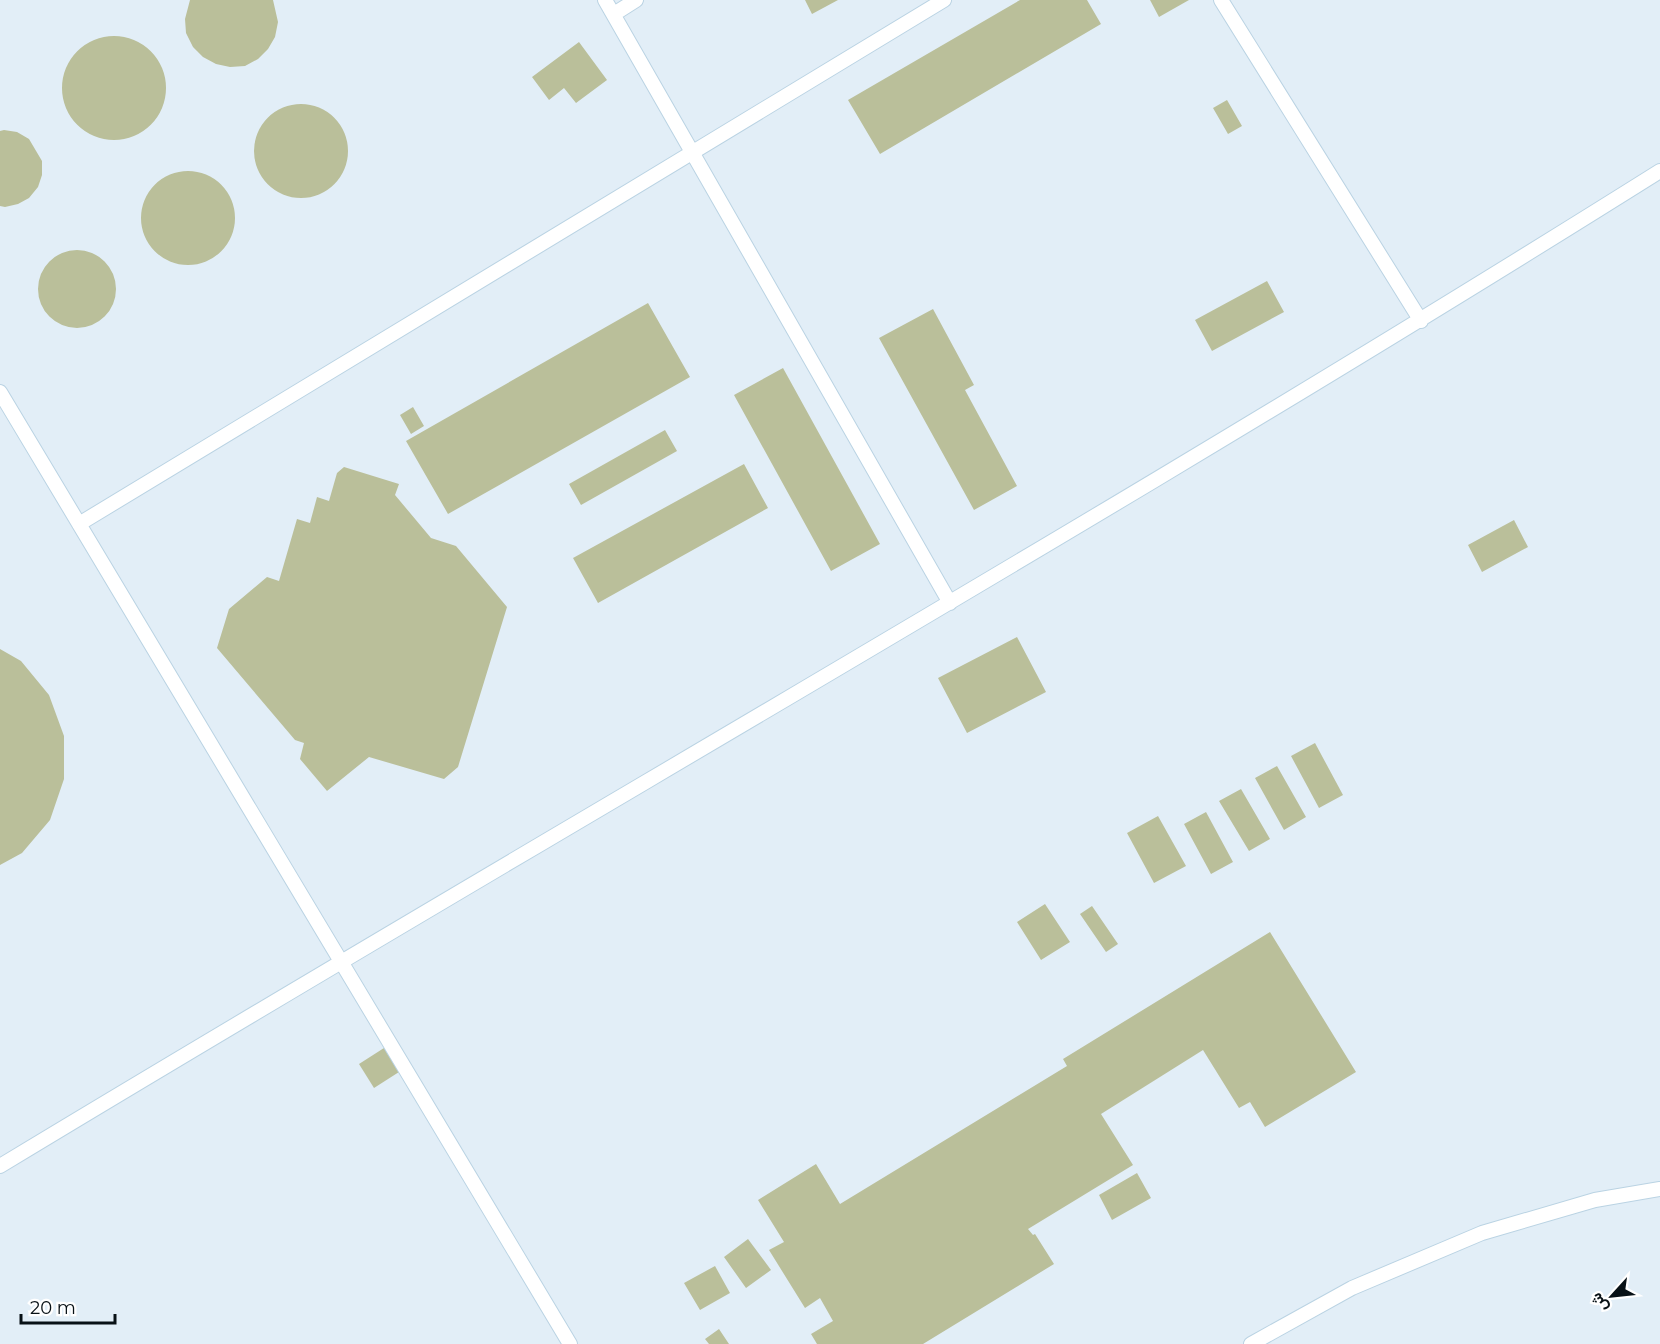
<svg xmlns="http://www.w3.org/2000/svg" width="1660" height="1344" font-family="Montserrat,Vazirmatn,sans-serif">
<rect width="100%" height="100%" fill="#f5fafd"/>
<!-- built -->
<path fill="#e2eef7" d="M0 0H1660V1344H0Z"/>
<!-- building -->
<path fill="#babf9a" d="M190 0H273L278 22 275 37 268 49 258 59 245 66 230 67 216 64 203 57 193 47 186 33 185 19Z
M805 0H838L812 14Z
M1020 0H1087L1101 24 880 154 848 100Z
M1150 0H1189L1159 17Z
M62 88a52 52 0 1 1 104 0a52 52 0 1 1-104 0Z
M579 42 607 80 576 103 564 88 549 100 532 77Z
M1227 100 1242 126 1228 134 1213 108Z
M254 151a47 47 0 1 1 94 0a47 47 0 1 1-94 0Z
M4 130 17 132 29 139 42 161V175L38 187 29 198 18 204 5 207 0 206V131Z
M141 218a47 47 0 1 1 94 0a47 47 0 1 1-94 0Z
M38 289a39 39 0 1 1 78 0a39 39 0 1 1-78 0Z
M1267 281 1284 312 1212 351 1195 320Z
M648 303 690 377 448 514 406 441Z
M933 309 974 385 965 390 1017 486 974 510 879 338Z
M783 368 880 544 831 571 734 395Z
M413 407 424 426 411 434 400 415Z
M665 430 677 451 581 505 569 484Z
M744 464 768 508 598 603 573 558Z
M344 467 399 484 395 495 431 538 456 546 507 607 458 767 444 779 369 757 327 791 300 759 304 743 295 740 217 648 229 609 267 577 279 581 297 519 310 523 317 497 329 501 337 473Z
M1514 520 1528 547 1482 572 1468 545Z
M1017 637 1046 692 967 733 938 678Z
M0 649 21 661 49 695 64 736V779L50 820 22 853 0 865Z
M1315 743 1343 795 1319 808 1291 756Z
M1277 766 1306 817 1284 830 1255 778Z
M1241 789 1270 839 1249 851 1219 801Z
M1206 812 1233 862 1211 874 1184 824Z
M1158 816 1186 866 1154 883 1127 833Z
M1045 904 1070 942 1041 960 1017 922Z
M1092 906 1118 944 1106 952 1080 914Z
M1270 932 1356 1072 1265 1127 1250 1102 1239 1108 1203 1050 1101 1114 1133 1165 1028 1229 1033 1235 1035 1234 1054 1264 923 1344H817L811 1334 833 1321 820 1298 805 1308 769 1250 784 1242 758 1200 816 1164 840 1204 1067 1066 1063 1059Z
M384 1048 399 1072 374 1088 359 1064Z
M1137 1173 1151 1198 1112 1220 1099 1195Z
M748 1239 771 1270 746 1288 724 1257Z
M715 1266 730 1293 700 1310 684 1283Z
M719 1329 729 1344H709L705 1339Z"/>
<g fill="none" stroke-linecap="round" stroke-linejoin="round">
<!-- service casing -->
<g stroke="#bad3e3" stroke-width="16">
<path id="service" d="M605 0 950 603
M1221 0 1421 321
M614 14 636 0
M0 392 570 1344
M79 524 944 0
M0 1166C552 832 1114 514 1660 171
M1251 1344 1352 1288 1482 1233 1595 1200 1660 1189"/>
</g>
<!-- service -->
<use href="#service" stroke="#fff" stroke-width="14"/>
</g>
<!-- north arrow -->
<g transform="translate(1612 1296) rotate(243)" stroke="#ffffff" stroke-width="4.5" paint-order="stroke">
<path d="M0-4.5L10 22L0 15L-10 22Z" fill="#081116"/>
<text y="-9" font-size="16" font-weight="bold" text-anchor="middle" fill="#081116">ش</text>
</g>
<!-- scale -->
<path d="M21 1314v9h94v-9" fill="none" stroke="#081116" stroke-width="3"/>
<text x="30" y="1314" font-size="18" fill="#081116" stroke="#ffffff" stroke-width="4.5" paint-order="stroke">20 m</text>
</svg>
